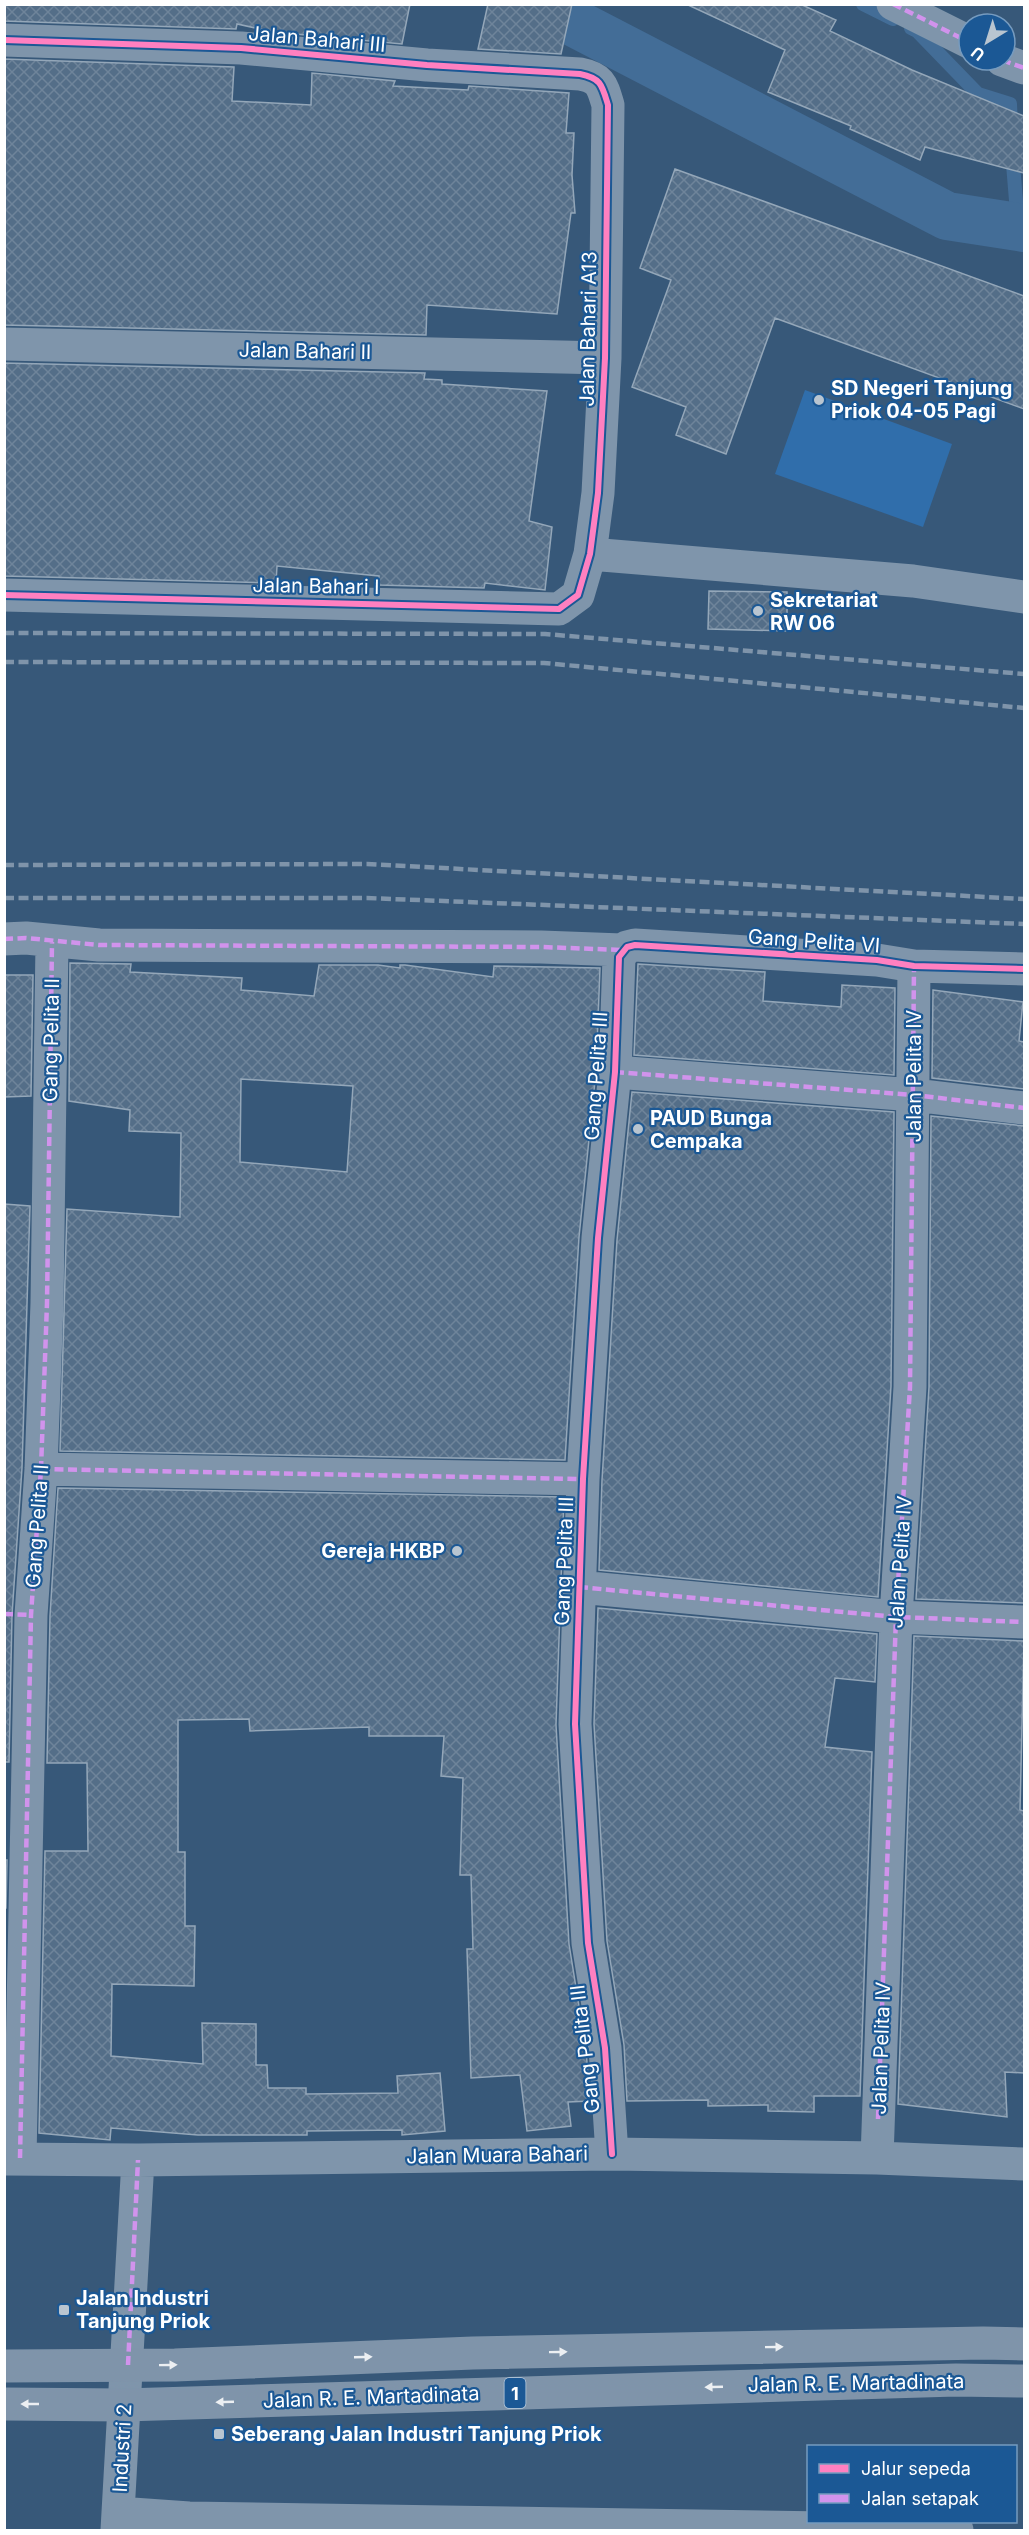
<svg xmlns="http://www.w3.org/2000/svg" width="1029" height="2535" font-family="Inter,sans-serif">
<defs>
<pattern id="building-cross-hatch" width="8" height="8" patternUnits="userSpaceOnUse" patternTransform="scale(1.5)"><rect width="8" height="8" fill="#546e88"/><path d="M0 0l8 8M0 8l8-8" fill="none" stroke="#6e849a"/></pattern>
</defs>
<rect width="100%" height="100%" fill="#375879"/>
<!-- pitch -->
<path fill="#306eab" d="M805 390 952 444 923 527 775 474Z"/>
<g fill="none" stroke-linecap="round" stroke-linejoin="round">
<!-- stream -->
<path stroke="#436d97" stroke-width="14" d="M863 4 893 19
M911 28 917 31 978 94 1010 104 1011 127
M1012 152 1018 225"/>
<!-- canal -->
<path stroke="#436d97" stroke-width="48" d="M538 4 947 216 1024 228"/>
</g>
<!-- building -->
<path fill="url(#building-cross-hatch)" stroke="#94a7b9" stroke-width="1.5" fill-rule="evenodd" d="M4 4H410L402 44 274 32 237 24 236 29 4 21Z
M488 4H572L561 54 478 49Z
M686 4H800L836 20 830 31 912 70 1024 116V173L925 147 920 160 850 129 851 126 768 92 785 50Z
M4 59 234 67 232 101 311 105 312 73 395 81 393 86 468 90 469 86 569 93 566 133H574L572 175 575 213H571L557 314 427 305 426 335 4 325Z
M675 169 1024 296V409L775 318 726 454 676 435 686 407 632 387 671 280 640 268Z
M4 363 425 373 424 379 442 380V384L547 391 529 521 552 527 545 590 485 583 484 588 379 585V576L277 566 276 583 4 576Z
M709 591 787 592V631L708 629Z
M70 963 131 964 130 972 242 978 241 990 314 996 319 965H378L400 968V965H405L493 977 494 966 600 968 596 1071 579 1237 565 1460 60 1451 67 1209 180 1217 181 1133 129 1131 130 1110 69 1101ZM241 1079 353 1086 347 1172 240 1162Z
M638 964 765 972 763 1001 841 1007 842 985 895 988 894 1075 634 1055Z
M4 975H33L31 1096 4 1097Z
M933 990 1023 1002 1019 1041 1024 1042V1089L932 1078Z
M632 1092 894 1112 891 1386 878 1597 599 1570 602 1480 617 1240Z
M931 1116 1024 1126V1603L916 1599 929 1387Z
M4 1204 30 1206 22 1468 12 1615 9 1762H4Z
M58 1488 564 1497 556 1725 569 1944 586 2050 590 2101 568 2102 571 2126 527 2131 520 2075 471 2078 467 1949H473L471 1875H460L463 1778 441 1776 444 1736H369V1727L250 1731 249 1719 178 1720V1852H185V1926H195L194 1986 112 1984 111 2056 203 2064 202 2023 256 2024V2065H267L268 2088H306V2094L398 2093 397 2076 440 2073 445 2131 402 2135V2130L307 2131V2135H198L111 2128 110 2140 39 2133 45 1851H88L87 1763H47L50 1616Z
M598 1608 877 1634 875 1682 835 1678 825 1747 872 1752 860 2096H814V2112L768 2111V2105L708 2106V2100L627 2101 624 2045 607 1941 594 1724Z
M914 1636 1024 1641 1020 1810 1024 1811V2073L1005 2072 1007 2117 898 2104Z
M4 1860H7L6 1908H4Z"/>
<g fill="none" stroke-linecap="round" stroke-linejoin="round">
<!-- minor -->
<path stroke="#7f95ab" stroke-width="33" d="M893 4 969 42
M4 40 241 48 427 65 580 74C601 78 602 85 608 105L605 358 598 493 590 554 578 595 559 609 4 595
M1002 60 1024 68
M4 344 605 358
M590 554 913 581 1024 597
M4 939 26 938 99 945 541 947 622 950
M615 1072 914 1095 1024 1108
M41 1469 583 1479
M579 1587 896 1617 1024 1622
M612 2154 605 2048 588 1943 575 1724 583 1479 598 1238 615 1072 619 957 627 947 635 945 877 960 914 966 1024 969
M20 2158 31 1615 41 1469 47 1303 52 942
M877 2158 896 1617 910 1387 914 966
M4 2159 138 2160 612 2154 877 2158 1024 2164
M118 2513 189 2518 957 2530
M117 2530 138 2160"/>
<!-- highway -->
<path stroke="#7f94aa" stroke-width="33" d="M4 2366 175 2365 473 2353 983 2343 1024 2344
M4 2404 124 2405 956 2380 1024 2381"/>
<!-- rail -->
<path stroke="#7f94aa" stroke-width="4.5" stroke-dasharray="10 4.5" stroke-linecap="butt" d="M4 633 545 634 1024 674
M4 662 544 663 1024 708
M4 865 367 864 1024 899
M4 898H367L1024 924"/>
<!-- quiet -->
<path stroke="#d193ec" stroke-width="4.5" stroke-dasharray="9 4.5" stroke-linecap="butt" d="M893 4 969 42
M1002 60 1024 68
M4 939 26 938 99 945 541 947 622 950
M615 1072 914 1095 1024 1108
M41 1469 583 1479
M579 1587 896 1617 1024 1622
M4 1614 31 1615
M878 2119 896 1617 910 1387 914 966
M20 2158 31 1615 41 1469 47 1303 52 942
M128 2365 138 2160"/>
<!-- cycleway casing -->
<g stroke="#1b5895" stroke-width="10">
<path id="cycleway" d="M4 40 241 48 427 65 580 74C601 78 602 85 608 105L605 358 598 493 590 554 578 595 559 609 4 595
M612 2154 605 2048 588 1943 575 1724 583 1479 598 1238 615 1072 619 957 627 947 635 945 877 960 914 966 1024 969"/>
</g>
<!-- cycleway -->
<use href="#cycleway" stroke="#ff80c0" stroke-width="6"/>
</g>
<!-- one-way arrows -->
<defs><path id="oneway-solid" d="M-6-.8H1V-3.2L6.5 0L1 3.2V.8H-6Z" transform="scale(1.5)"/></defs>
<g fill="#eceff2">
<use href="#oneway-solid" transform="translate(774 2347) rotate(-1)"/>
<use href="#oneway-solid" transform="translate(558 2352) rotate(-1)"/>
<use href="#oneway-solid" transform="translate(363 2357) rotate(-2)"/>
<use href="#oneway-solid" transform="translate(168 2365) rotate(-1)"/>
<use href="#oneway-solid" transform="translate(714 2387) rotate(178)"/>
<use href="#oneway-solid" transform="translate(225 2402) rotate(178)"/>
<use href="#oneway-solid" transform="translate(30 2404) rotate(-180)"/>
</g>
<!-- markers -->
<g fill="#b9c5d0" stroke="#1b5895" stroke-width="2">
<circle cx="819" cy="400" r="6"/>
<circle cx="758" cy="611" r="6"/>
<circle cx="638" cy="1129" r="6"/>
<circle cx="457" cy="1551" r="6"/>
<rect x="58" y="2304" width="12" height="12" rx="3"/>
<rect x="213" y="2428" width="12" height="12" rx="3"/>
</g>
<g text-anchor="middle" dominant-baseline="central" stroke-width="4.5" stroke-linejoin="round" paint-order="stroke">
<!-- shield labels -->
<rect fill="#1b5895" stroke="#bbcddf" stroke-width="1.5" x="504.5" y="2378" width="21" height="30" rx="4.5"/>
<g font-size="18" font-weight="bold" fill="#fff">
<text x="515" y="2393">1</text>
</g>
<!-- street labels -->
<g font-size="20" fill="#fff" stroke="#1b5895">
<text transform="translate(317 39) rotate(5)">Jalan Bahari III</text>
<text transform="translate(588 329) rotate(-89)">Jalan Bahari A13</text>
<text transform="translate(305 351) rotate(1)">Jalan Bahari II</text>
<text transform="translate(316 586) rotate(1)">Jalan Bahari I</text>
<text transform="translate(814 941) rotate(4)">Gang Pelita VI</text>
<text transform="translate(51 1040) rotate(-89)">Gang Pelita II</text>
<text transform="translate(596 1076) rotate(-86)">Gang Pelita III</text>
<text transform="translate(914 1076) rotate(-90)">Jalan Pelita IV</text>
<text transform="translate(37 1526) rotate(-86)">Gang Pelita II</text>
<text transform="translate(564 1561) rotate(-88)">Gang Pelita III</text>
<text transform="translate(900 1562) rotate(-86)">Jalan Pelita IV</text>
<text transform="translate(881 2048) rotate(-88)">Jalan Pelita IV</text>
<text transform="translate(585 2049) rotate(-97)">Gang Pelita III</text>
<text transform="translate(497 2155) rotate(-1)">Jalan Muara Bahari</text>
<text transform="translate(856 2383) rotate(-1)">Jalan R. E. Martadinata</text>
<text transform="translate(371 2397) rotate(-2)">Jalan R. E. Martadinata</text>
<text transform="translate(122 2448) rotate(-87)">Industri 2</text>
</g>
<!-- poi labels -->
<g font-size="20" font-weight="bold" fill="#fff" stroke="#1b5895" text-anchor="start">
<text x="831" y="388">SD Negeri Tanjung<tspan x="831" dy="23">Priok 04-05 Pagi</tspan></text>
<text x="770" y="600">Sekretariat<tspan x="770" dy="23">RW 06</tspan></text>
<text x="650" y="1118">PAUD Bunga<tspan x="650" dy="23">Cempaka</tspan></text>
<text x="445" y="1551" text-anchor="end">Gereja HKBP</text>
<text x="76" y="2298">Jalan Industri<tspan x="76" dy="23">Tanjung Priok</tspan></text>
<text x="231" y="2434">Seberang Jalan Industri Tanjung Priok</text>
</g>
</g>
<!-- border -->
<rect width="1029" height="2535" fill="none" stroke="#ffffff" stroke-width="12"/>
<!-- legend -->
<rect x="807" y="2445" width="210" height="78" fill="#1b5895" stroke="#769bbf" stroke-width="1.5"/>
<rect x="819" y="2464" width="30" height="9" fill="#ff80c0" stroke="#769bbf" stroke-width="1.5"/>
<text x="861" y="2475" font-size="18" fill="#ffffff">Jalur sepeda</text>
<rect x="819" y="2494" width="30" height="9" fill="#d193ec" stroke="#769bbf" stroke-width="1.5"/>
<text x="861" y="2505" font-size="18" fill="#ffffff">Jalan setapak</text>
<!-- north arrow -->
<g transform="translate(987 42) rotate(218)"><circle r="28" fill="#1b5895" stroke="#769bbf" stroke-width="1.5"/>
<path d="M0-4.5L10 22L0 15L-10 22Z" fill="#b9c5d0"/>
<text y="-9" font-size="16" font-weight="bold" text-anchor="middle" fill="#ffffff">U</text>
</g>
</svg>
